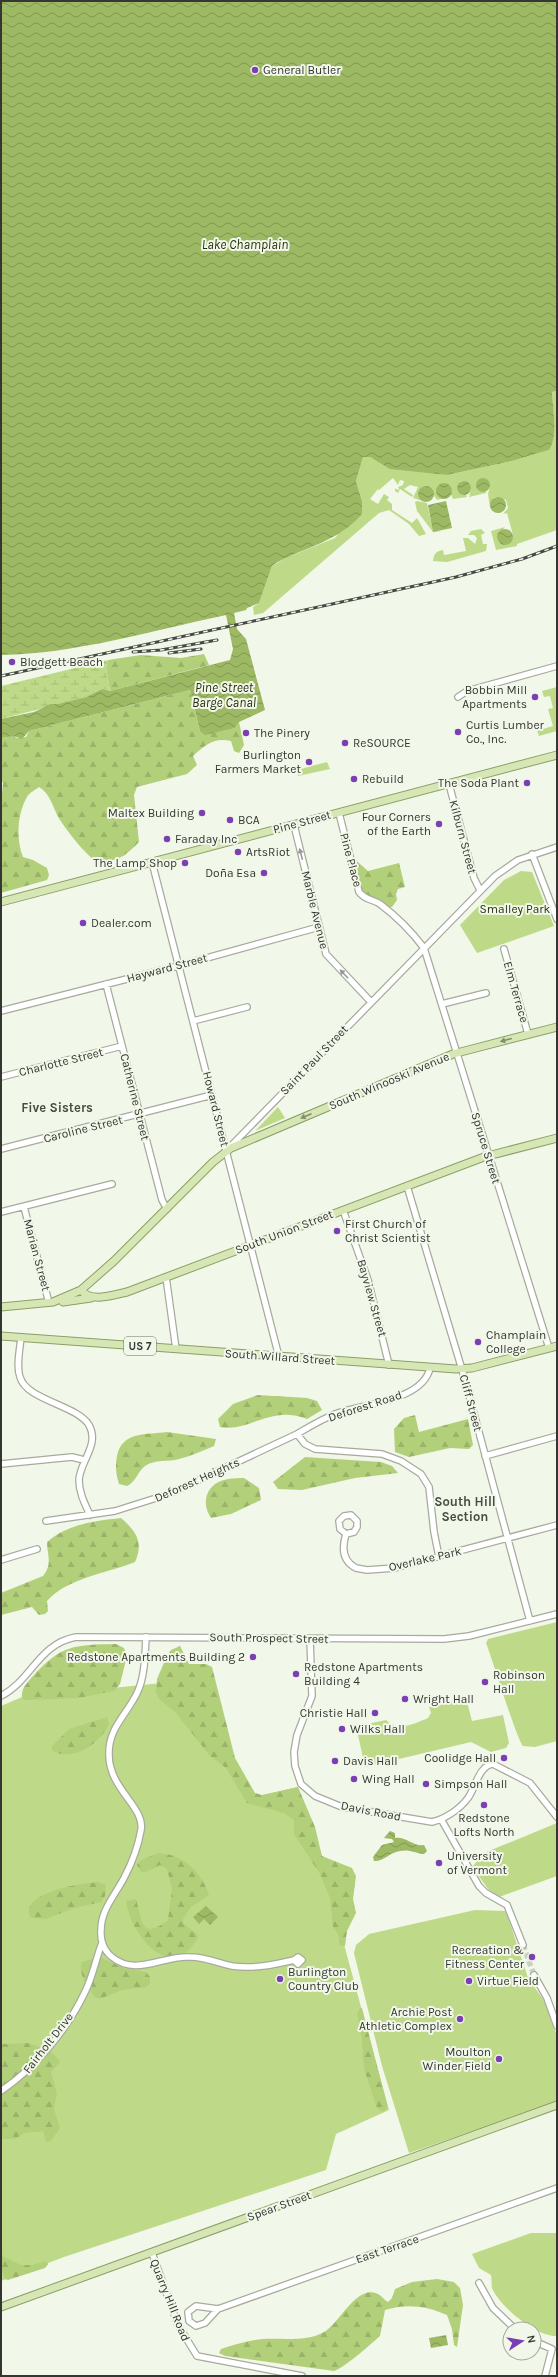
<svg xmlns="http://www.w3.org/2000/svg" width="558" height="2377" font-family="Karla,sans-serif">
<defs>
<pattern id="forest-firs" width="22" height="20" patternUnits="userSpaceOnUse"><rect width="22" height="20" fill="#b2d079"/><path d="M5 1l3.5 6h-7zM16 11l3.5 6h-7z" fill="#9ab369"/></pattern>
<pattern id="wetland-marsh" width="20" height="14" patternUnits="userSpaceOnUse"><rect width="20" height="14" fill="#beda89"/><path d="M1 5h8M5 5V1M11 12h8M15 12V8" fill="none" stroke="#a4bc77"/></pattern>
<pattern id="water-waves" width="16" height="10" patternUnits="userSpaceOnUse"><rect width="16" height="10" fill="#9db964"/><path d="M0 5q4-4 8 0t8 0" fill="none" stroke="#819753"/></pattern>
</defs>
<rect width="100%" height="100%" fill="#f1f7e9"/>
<!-- green -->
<path fill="#beda89" d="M557 391V530L517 544V546L496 550 491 531 505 527 497 538 499 543 513 535 507 513 503 514 508 508 506 500 494 497 490 507 488 494 490 486 484 492 486 491V493L469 497 471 489 463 481H461L457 491 466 495 467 497 453 499 451 495 452 489 441 498H444L437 500 428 487H423L418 493 423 501 413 498 418 487 410 485 404 489 413 495 412 497 400 489 398 493 395 491V488L397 490 399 489 398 487 403 485 404 481 400 480 398 485 393 478 379 490 378 489 370 499 378 504 384 494 389 497 387 500 392 504V510L412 523 417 518 426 534 419 536 409 524 389 510 379 513 263 613 254 615 253 607 259 603 272 566 288 557 335 538 362 501 356 481 363 457 366 455 388 466 447 475 512 461 549 450 554 421 552 392Z
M417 501 427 503 433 531H441L433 532 417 511 415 502Z
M481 529 485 533 481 535 483 544H487L486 551 447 562 433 561C434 554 436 551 443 550L444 555 466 551 463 538H468L475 544 477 538 474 535H468L471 531Z
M557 687V731L539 736 535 724 539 723 543 729 553 726 548 709 553 708 550 696 544 697 542 691Z
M327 762 330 769 298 776 297 770Z
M521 871 532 872 554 926 477 953 460 925 504 880Z
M278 1107 285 1118 255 1131Z
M557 1622V1741L535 1747 523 1746C517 1740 492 1658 486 1643L488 1639Z
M212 1678 246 1799 298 1787 339 1926 389 2110 336 2134 326 2170 64 2257 1 2281V1706L22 1697Z
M466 1698 472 1721 503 1715 509 1743 506 1748 491 1752 471 1742 365 1767 358 1735 364 1734 362 1725 386 1720C398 1732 414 1724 428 1718L431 1713 429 1707Z
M557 1823V1876L499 1897 489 1890 472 1867 484 1853Z
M475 1910 505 1911 507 1914 528 1978 545 2002 557 2036V2102L409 2153 382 2066 354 1953 356 1945 369 1934Z
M531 2233H557V2336C537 2337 499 2306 492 2288 491 2284 492 2279 491 2275L479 2268 472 2254Z"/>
<!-- forest -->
<path fill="url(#forest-firs)" d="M204 654 209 665 110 691 106 667 108 660 141 655 181 658Z
M190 690 200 731 239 722 244 745 239 753 234 751 231 741C214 737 205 745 193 756L197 765 187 774 137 787 134 795 139 842C124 858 118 860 97 863 82 850 71 836 60 820 53 809 51 794 39 787 35 790 29 793 27 797 17 814 16 840 23 857L33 860 47 868 49 875 47 880 1 893V805L3 783 1 780V738L14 736 17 738 26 737 29 731Z
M352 857 368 871 399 863 405 887 398 889 396 894 397 900 392 907H387L363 895Z
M258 1395 307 1398 317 1401 322 1410 307 1419C270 1404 250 1433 220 1427L218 1419 233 1404Z
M415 1415 419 1432 468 1419 473 1445 469 1449 450 1448 409 1457 395 1452 394 1429 404 1418Z
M167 1432 216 1439 214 1446C202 1451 191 1456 179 1459 168 1462 155 1459 145 1466 137 1472 137 1481 127 1486L119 1484C116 1474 115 1467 117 1456 122 1431 146 1435 167 1432Z
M305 1457 381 1462 392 1466 398 1473 355 1478 302 1490 278 1489 273 1482Z
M244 1478 259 1488 261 1500 231 1514 211 1518C200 1502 207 1482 228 1479 233 1478 239 1478 244 1478Z
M121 1518C136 1531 144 1542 135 1562 108 1573 67 1578 47 1601L48 1611 45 1614 39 1615 32 1607 1 1615V1593L43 1576C53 1564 47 1555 47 1542 68 1524 94 1521 121 1518Z
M116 1644 124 1648 127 1656 120 1684 114 1691 79 1698 24 1700 22 1697C21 1688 28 1682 33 1676 62 1644 75 1645 116 1644Z
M180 1646 189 1664H206L212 1667 235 1758 255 1793 262 1795 298 1787 315 1827 322 1856 352 1868 356 1876 353 1899 356 1913 347 1931 345 1946 339 1945V1936L333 1927 330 1898 320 1874 294 1834V1820L284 1813 247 1803 226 1768 210 1756 175 1712 160 1700 156 1693 157 1679 166 1658 171 1650Z
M107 1717 109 1724C101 1743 71 1764 52 1750V1746L69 1729Z
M158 1853C183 1854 202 1872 209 1895L191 1907 183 1919 184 1924 197 1934 198 1937C172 1986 130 1935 126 1901L136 1899C142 1918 140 1942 168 1920L172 1889 167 1869 160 1865 146 1872H141L137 1865 141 1860Z
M98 1882 106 1885 105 1896 101 1902 74 1908 46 1919 31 1918C16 1893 82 1883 98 1882Z
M100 1957 123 1968 146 1972 150 1977V1984L146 1987 122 1990 100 1999 94 1997C89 1987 77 1974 82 1962Z
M360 2008H362L388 2108 382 2112 377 2108 364 2069 362 2039 357 2014Z
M29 2043C40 2048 54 2050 60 2062L51 2072 57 2093 54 2109 60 2128 51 2141 46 2142 43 2131 25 2133 15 2139H1V2044Z
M1 2255 21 2265H32L46 2261 48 2264 45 2268 8 2280 5 2279 1 2269Z
M437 2279 454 2282 460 2288 463 2305 457 2347 454 2345 452 2329 447 2315C428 2306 405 2303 385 2310L380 2336C370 2345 344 2368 334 2371L225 2356 219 2353 221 2349C234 2345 249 2340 263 2339 282 2338 307 2342 324 2332 339 2324 357 2283 378 2294 382 2296 384 2300 388 2302L392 2298 395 2289 412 2282Z"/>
<!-- wetland -->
<path fill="url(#wetland-marsh)" d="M108 660 106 667 110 691 102 689 86 697 1 719V686Z"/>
<!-- water -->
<path fill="url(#water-waves)" d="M1 1H557V391L552 392C553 409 558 437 549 450L512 461 447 475 390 469 370 457H363L356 481 362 501V514C337 542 308 546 276 563L272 566 259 603 247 608 246 610 234 613 237 629 246 639 265 710 239 722 234 728 205 735 200 731 190 690 29 731 22 739 14 736 1 738V719L34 712 51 704H58L86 697 102 689 110 691 222 662 230 660 233 649 226 615C153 630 76 654 1 655Z
M476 485a7 7 0 1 1 14 0a7 7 0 1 1-14 0Z
M457 488a7 7 0 1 1 14 0a7 7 0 1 1-14 0Z
M436 491a8 8 0 1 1 16 0a8 8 0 1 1-16 0Z
M418 494a8 8 0 1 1 16 0a8 8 0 1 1-16 0Z
M490 505a8 8 0 1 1 16 0a8 8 0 1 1-16 0Z
M446 501 452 528 433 532 428 505Z
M497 537a8 8 0 1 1 16 0a8 8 0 1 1-16 0Z
M390 1831 395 1833V1838C406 1836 413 1847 424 1845L427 1851 424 1854C415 1853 409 1849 400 1851 391 1852 382 1862 374 1861L373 1857 382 1845 394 1842 392 1839 384 1838Z
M206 1906 218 1917 210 1925 204 1919 199 1924 193 1917Z
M446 2335 448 2345 431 2348 429 2338Z"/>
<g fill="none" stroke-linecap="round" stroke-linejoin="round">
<!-- minor-tunnel -->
<path stroke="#cbd0c4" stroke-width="5.5" stroke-dasharray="5.5 3" stroke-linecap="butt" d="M523 1945 534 1975"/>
<!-- minor casing -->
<g stroke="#a6ab9d" stroke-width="8">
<path id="minor" d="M458 697 467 691 557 666
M449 784 474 878 480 890
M339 813 359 892C365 900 372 899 380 904 396 916 412 932 424 948L549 1348
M294 825 326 954 371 1002
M532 854 557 919
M152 862 279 1357
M504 949 528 1034
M106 984 162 1200 167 1209
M442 1004 486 993
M1 1011 174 967 319 927
M193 1021 247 1007
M1 1077 122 1046
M229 1148 495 876 518 860 557 847
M1 1149 212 1095
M407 1186 463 1373 530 1621
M24 1207 49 1303
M343 1210 368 1280 389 1365
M1 1212 112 1184
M166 1277 176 1349
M21 1337C20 1349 16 1366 20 1377 26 1400 77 1405 89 1425 100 1445 80 1461 79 1480 79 1493 85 1504 90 1515
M430 1368C423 1401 362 1404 335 1414 322 1419 309 1427 297 1434L305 1444 315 1449 382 1454 401 1461 421 1474 429 1487 434 1532 439 1557
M485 1456 557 1436
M1 1464 72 1457 84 1460
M46 1521 115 1511 169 1494 297 1434
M346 1534 340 1529 339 1521 344 1516 351 1515 357 1521V1527L354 1532 346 1534C342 1547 342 1561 356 1568L367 1570 395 1568 557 1525
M1 1560 37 1549
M146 1637C145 1654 145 1675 138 1691 128 1714 108 1727 109 1755 109 1789 145 1807 141 1830 138 1847 132 1863 124 1878 115 1895 101 1910 101 1930 100 1940 104 1951 112 1957 136 1977 163 1955 190 1957 205 1957 218 1963 232 1966 253 1969 273 1965 294 1960L298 1964 302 1960 298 1957 294 1960
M310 1639 312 1696 297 1735 294 1752 295 1766 301 1784 315 1796 342 1807 432 1822C445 1819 460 1809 468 1798 475 1789 479 1765 493 1764L530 1783 557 1817
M1 1696C32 1680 38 1644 76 1637L444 1639 469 1636 557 1614
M441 1819 479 1886 486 1893 507 1905 523 1945
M534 1975 547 1998 557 2026
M1 2091C36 2067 67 2030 85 1992 93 1976 96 1958 102 1943
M152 2253 178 2325 197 2356 302 2376
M479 2283 493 2308 515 2329
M218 2309 205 2323 196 2326 189 2321 188 2312 196 2306 218 2309 557 2188
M534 2341 552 2349 545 2376"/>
</g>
<!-- major casing -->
<g stroke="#8b9f66" stroke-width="9">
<path id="major" d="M1 902 557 755
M81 1290C90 1303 114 1295 127 1292L484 1157 557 1138
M63 1302 91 1298
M1 1307 53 1302 81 1290 114 1261 213 1162 231 1148 453 1054 557 1027
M1 1336 456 1369 472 1368 557 1346
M1 2307 557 2105"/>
</g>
<!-- minor -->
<use href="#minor" stroke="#fff" stroke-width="5.5"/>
<!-- major -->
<use href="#major" stroke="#d6e7b5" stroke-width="7"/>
<!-- rail casing -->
<g stroke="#474a44" stroke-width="3">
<path id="rail" d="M133 652 161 650 217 640
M169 653 201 649
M1 676 456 577 522 559 557 546"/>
</g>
<!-- rail -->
<use href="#rail" stroke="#f1f7e9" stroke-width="1.5" stroke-dasharray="4.5" stroke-linecap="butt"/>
</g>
<!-- one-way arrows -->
<defs><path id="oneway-solid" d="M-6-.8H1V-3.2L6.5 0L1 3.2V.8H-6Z"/></defs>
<g fill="#9a9a98">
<use href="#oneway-solid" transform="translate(301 854) rotate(-104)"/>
<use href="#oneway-solid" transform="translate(344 974) rotate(-134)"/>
</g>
<g fill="#858e73">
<use href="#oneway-solid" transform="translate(506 1040) rotate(165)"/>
<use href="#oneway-solid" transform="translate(306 1116) rotate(157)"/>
</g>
<!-- markers -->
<g fill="#7b3fb4" stroke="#f1f7e9" stroke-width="1.5">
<circle cx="255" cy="70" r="4"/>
<circle cx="12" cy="662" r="4"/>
<circle cx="535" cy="697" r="4"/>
<circle cx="458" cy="732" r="4"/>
<circle cx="246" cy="733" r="4"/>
<circle cx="345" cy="743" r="4"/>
<circle cx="309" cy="762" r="4"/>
<circle cx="354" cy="779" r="4"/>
<circle cx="527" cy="783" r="4"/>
<circle cx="202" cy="813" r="4"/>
<circle cx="230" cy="820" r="4"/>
<circle cx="439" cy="824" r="4"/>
<circle cx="167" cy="839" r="4"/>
<circle cx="238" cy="852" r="4"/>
<circle cx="185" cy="863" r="4"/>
<circle cx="264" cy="873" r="4"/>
<circle cx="83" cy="923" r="4"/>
<circle cx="337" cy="1231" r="4"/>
<circle cx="478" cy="1342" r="4"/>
<circle cx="253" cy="1657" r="4"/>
<circle cx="296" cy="1674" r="4"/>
<circle cx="485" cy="1682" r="4"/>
<circle cx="405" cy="1699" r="4"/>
<circle cx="375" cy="1713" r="4"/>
<circle cx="342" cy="1729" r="4"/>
<circle cx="504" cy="1758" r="4"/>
<circle cx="335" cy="1761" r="4"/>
<circle cx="354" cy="1779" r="4"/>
<circle cx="426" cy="1784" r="4"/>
<circle cx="484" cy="1805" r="4"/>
<circle cx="439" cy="1863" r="4"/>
<circle cx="532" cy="1957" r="4"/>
<circle cx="280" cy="1979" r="4"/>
<circle cx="469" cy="1981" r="4"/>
<circle cx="460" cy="2019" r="4"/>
<circle cx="499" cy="2059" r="4"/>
</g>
<g text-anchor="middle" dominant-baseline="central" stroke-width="4" stroke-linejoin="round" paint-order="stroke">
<!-- shield labels -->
<rect fill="#f1f7e9" stroke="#6d7068" stroke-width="1" x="124" y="1337" width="32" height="18" rx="3"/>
<g font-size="11" font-weight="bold" fill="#343631">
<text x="140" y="1346">US 7</text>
</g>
<!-- poi labels -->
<g font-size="12" fill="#343631" stroke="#f1f7e9" text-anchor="start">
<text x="263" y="70">General Butler</text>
<text x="20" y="662">Blodgett Beach</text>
<text x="527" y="690" text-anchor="end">Bobbin Mill<tspan x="527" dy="14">Apartments</tspan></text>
<text x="466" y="725">Curtis Lumber<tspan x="466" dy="14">Co., Inc.</tspan></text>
<text x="254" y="733">The Pinery</text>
<text x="353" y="743">ReSOURCE</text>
<text x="301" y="755" text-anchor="end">Burlington<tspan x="301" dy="14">Farmers Market</tspan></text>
<text x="362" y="779">Rebuild</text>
<text x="519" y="783" text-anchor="end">The Soda Plant</text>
<text x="194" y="813" text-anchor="end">Maltex Building</text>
<text x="431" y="817" text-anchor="end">Four Corners<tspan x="431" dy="14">of the Earth</tspan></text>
<text x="238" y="820">BCA</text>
<text x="175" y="839">Faraday Inc</text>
<text x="246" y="852">ArtsRiot</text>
<text x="177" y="863" text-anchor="end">The Lamp Shop</text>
<text x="256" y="873" text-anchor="end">Doña Esa</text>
<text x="91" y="923">Dealer.com</text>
<text x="345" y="1224">First Church of<tspan x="345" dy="14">Christ Scientist</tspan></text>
<text x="486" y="1335">Champlain<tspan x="486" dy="14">College</tspan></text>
<text x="245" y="1657" text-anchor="end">Redstone Apartments Building 2</text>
<text x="304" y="1667">Redstone Apartments<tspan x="304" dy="14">Building 4</tspan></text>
<text x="493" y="1675">Robinson<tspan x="493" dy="14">Hall</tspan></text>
<text x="413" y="1699">Wright Hall</text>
<text x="367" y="1713" text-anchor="end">Christie Hall</text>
<text x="350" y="1729">Wilks Hall</text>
<text x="496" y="1758" text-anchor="end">Coolidge Hall</text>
<text x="343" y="1761">Davis Hall</text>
<text x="362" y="1779">Wing Hall</text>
<text x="434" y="1784">Simpson Hall</text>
<text x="484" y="1818" text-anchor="middle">Redstone<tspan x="484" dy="14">Lofts North</tspan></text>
<text x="447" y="1856">University<tspan x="447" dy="14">of Vermont</tspan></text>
<text x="524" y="1950" text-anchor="end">Recreation &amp;<tspan x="524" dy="14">Fitness Center</tspan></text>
<text x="288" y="1972">Burlington<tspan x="288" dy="14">Country Club</tspan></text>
<text x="477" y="1981">Virtue Field</text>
<text x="452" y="2012" text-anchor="end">Archie Post<tspan x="452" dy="14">Athletic Complex</tspan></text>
<text x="491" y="2052" text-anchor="end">Moulton<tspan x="491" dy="14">Winder Field</tspan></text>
</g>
<!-- street labels -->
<g font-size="12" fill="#343631" stroke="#f1f7e9">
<text transform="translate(302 822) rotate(-15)">Pine Street</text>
<text transform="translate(463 837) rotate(75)">Kilburn Street</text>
<text transform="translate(351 860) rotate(75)">Pine Place</text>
<text transform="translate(315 910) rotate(76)">Marble Avenue</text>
<text transform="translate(167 968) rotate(-15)">Hayward Street</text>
<text transform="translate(516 992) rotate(74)">Elm Terrace</text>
<text transform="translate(314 1060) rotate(-46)">Saint Paul Street</text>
<text transform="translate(61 1062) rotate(-14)">Charlotte Street</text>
<text transform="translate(389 1081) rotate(-23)">South Winooski Avenue</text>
<text transform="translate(135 1097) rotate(76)">Catherine Street</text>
<text transform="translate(216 1109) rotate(76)">Howard Street</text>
<text transform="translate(83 1129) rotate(-14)">Caroline Street</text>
<text transform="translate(486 1148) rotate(73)">Spruce Street</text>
<text transform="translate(284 1232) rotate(-21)">South Union Street</text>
<text transform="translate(37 1255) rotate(75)">Marian Street</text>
<text transform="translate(372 1298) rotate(74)">Bayview Street</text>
<text transform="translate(280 1357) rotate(4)">South Willard Street</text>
<text transform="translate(471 1403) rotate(75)">Cliff Street</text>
<text transform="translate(365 1406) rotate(-18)">Deforest Road</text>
<text transform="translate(197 1480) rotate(-24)">Deforest Heights</text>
<text transform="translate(425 1559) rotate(-13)">Overlake Park</text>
<text transform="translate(269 1638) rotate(1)">South Prospect Street</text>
<text transform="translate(371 1811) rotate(11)">Davis Road</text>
<text transform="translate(48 2043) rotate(-52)">Fairholt Drive</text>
<text transform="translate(279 2206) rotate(-20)">Spear Street</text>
<text transform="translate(387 2249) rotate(-19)">East Terrace</text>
<text transform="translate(170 2300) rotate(68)">Quarry Hill Road</text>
</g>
<!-- park labels -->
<g font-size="12" fill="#28330e" stroke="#f1f7e9">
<text x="515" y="909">Smalley Park</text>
</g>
<!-- water labels -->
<g font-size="13" font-style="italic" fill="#242f0a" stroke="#f1f7e9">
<text x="245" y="244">Lake Champlain</text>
<text x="224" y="687">Pine Street<tspan x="224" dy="15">Barge Canal</tspan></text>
</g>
<!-- neighbourhood labels -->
<g font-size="13" font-weight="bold" fill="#484d41" stroke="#f1f7e9">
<text x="57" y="1107">Five Sisters</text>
<text x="465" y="1501">South Hill<tspan x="465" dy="15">Section</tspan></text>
</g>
</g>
<!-- border -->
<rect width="558" height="2377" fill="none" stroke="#343631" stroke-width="4"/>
<!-- north arrow -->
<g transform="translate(522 2341) rotate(78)"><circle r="19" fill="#f1f7e9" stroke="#a5aa9f"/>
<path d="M0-3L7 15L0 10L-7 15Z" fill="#7b3fb4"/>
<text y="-6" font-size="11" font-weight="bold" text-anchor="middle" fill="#343631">N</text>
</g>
</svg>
